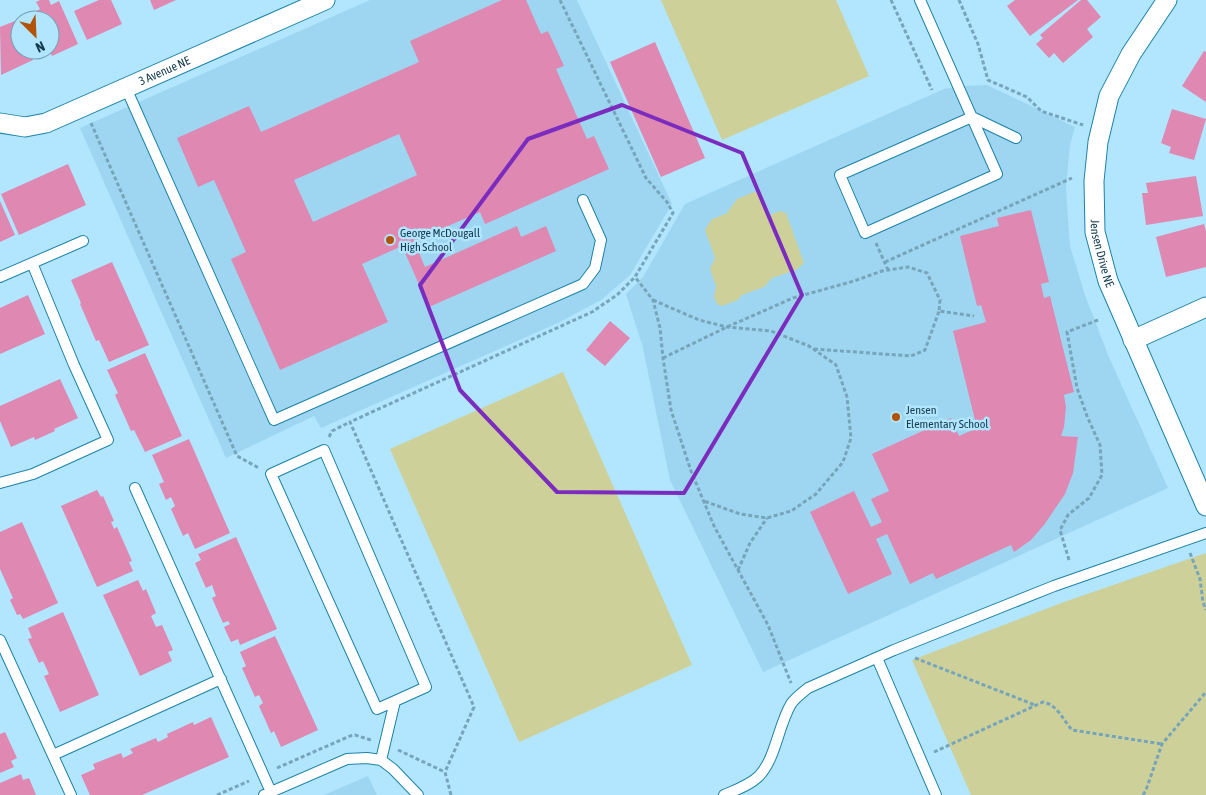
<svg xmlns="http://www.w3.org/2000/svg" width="1206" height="795" font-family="'Asap Condensed',sans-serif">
<rect width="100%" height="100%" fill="#b2e5fe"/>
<!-- built -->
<path fill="#9ed6f1" d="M370 0H577L672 204 630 275 601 300 560 322 321 428 314 416 226 458 80 128Z
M987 85 1075 127 1070 145 1066 188 1070 246 1085 295 1108 355 1168 488 763 672 670 480 643 348 626 294 643 277 685 204 944 89 963 86Z
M368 776 377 795H324Z"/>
<!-- green -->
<path fill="#ced099" d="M661 0H836L869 76 722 140Z
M754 192 760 193 763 198 770 215 780 211 786 213 804 263 796 270 772 278 764 287 742 295 738 300 722 306 717 304 714 297 716 286 710 269 715 258 705 230 711 220 727 213 737 199Z
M563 372 692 665 519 742 390 449Z
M1206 553V795H971L912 660 1064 602Z"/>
<!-- building -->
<path fill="#de88b2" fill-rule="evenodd" d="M40 0H49L51 5 59 1 78 44 52 56 49 50 50 20H36L33 13 40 9 36 2Z
M99 0H111L122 24 87 40 74 11Z
M150 0H176L154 10Z
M502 0H526L541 34 548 31 564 66 556 69 587 139 594 136 609 169 485 224 480 212 414 241 425 267 517 226 521 237 546 226 556 251 429 307 402 246 362 264 388 322 280 370 231 259 246 252 214 180 198 187 177 138 249 106 261 132 419 62 410 41ZM399 134 417 175 313 222 294 180Z
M1015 0H1078L1030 36 1007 6Z
M1081 0H1087L1101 17 1087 29 1093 37 1063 63 1054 53 1049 58 1036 44 1043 38 1040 35Z
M15 21 20 32V50H28L33 60 1 75 0 27Z
M655 42 705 158 661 177 610 62Z
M1204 51 1206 52V102L1182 86Z
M1172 109 1206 119 1194 160 1169 153 1171 147 1161 143Z
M68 164 86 205 19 235 1 194Z
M1196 176 1203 216 1146 225 1142 193H1148L1146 183Z
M0 201 15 235 0 242Z
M1031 210 1049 282 1041 284 1044 298 1050 296 1074 392 1064 395 1066 407 1064 427 1061 436 1078 437 1073 473 1065 494 1044 525 1031 540 1014 552 1011 545 936 579 933 573 910 584 887 534 876 539 892 574 848 594 810 512 854 491 871 527 882 522 871 499 889 491 872 454 951 418 959 436 977 428 953 331 986 322 981 305 977 306 960 236 999 226 997 218Z
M1204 224 1206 231V267L1166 277 1156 237Z
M112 262 149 345 109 362 99 340 96 341 80 304 81 303 71 280Z
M28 295 45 334 0 354V308Z
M610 321 630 338 605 366 586 350Z
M145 353 182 436 145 452 134 430 131 431 115 395 118 393 107 370Z
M60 379 78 418 54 429 55 431 35 440 34 437 11 447 0 421V406Z
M189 439 230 533 195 549 188 533 183 536 171 509 175 506 171 497 166 500 159 484 164 482 152 455Z
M97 490 101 497 103 496 114 521 111 522 114 529 117 527 132 561 129 562 133 571 97 587 61 506Z
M22 522 58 603 23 619 20 614 17 615 10 600 13 598 0 569V532Z
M236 537 277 629 240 645 238 639 231 642 224 627 230 624 228 621 223 623 212 598 216 596 212 585 206 588 195 563 201 560 198 554Z
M138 580 143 591 146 589 156 613 151 616 156 627 162 625 173 650 168 652 172 661 140 676 103 595Z
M63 612 99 695 60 712 44 676 49 674 43 661 39 663 28 639 32 638 28 628Z
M275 636 318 730 281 747 274 731 271 733 259 706 263 703 259 695 255 697 242 668 246 666 240 652Z
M211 717 229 757 142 795H90L81 775 95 769 93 764 121 753 123 758 133 753 130 749 156 738 158 742 168 737 167 734 193 722 194 725Z
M5 732 17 758 11 761 14 767 0 773V734Z
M21 774 23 780 29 778 36 795H0V783Z"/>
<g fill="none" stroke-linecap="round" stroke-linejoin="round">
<!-- service casing -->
<g stroke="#1c82a9" stroke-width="12">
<path id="service" d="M920 0 997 174 865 233 840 175 972 117 1016 138
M126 88 274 420 583 284 595 268 601 240 583 200
M0 277 83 241
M0 483 33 474 108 440 74 365 32 263
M135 488 271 792
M0 640 71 795
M877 658 936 795
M53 755 221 679
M381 760 395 701 426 687 324 450 271 474 377 709 395 701
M264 795 347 759 367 758 381 760 393 769 418 795
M724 795C736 790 750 785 759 776 776 758 778 726 791 704 795 698 802 693 808 688L894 650 1054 586 1206 533"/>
</g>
<!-- minor casing -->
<g stroke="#1c82a9" stroke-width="21">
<g id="minor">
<path id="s1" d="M1167 0 1131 54 1109 96 1098 142 1094 181 1095 232 1108 281 1206 506"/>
<path id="s2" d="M0 123 25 127 46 123 325 0"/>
<path d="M1133 340 1206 307"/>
</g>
</g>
<!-- path -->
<path stroke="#76a5bb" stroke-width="3" stroke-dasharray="4 2.5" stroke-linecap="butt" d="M560 0 646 178 667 202 673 213 635 277 653 300 660 328 663 358 671 410 691 471 714 526 768 625 791 683
M891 0 932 90
M959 0 978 44 988 80 1027 97 1041 111 1083 125
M91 123 237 456 259 468
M876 243 888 270
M885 262 1072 178
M653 300 699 320 727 327 771 331 809 346 836 365 847 397 851 438 843 462 816 494 791 511 767 518 740 514 704 501
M814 349 911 356 925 350 939 311
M663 358 727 327 793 298 854 281 882 271 908 267 927 273 940 300 939 311 974 316
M329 437 332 431 350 422
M1190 553 1200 579 1203 602 1206 610
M1069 560 1060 530 1068 515 1089 498 1102 475 1100 445 1087 416 1077 388 1067 332 1098 320
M738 570 750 543 767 518
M915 658 1035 705
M398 750 445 772
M934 752 1043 702C1058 705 1063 720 1072 730L1162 744
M277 768 350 736 355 735 371 740
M217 795 249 781
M451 795 445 772 474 707 350 422 592 312 617 295 635 277
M1143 795 1146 790 1162 744 1206 692"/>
<!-- service -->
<use href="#service" stroke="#fff" stroke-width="10"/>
<!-- minor -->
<use href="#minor" stroke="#fff" stroke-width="19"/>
</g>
<!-- marked area -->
<path fill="none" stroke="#7b2cbf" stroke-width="4" stroke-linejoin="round" d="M622 105 742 153 802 295 684 493 557 492 460 390 420 285 528 139Z"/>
<!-- markers -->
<g fill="#b15206" stroke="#b2e5fe" stroke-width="2">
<circle cx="390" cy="240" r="5"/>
<circle cx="896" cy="417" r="5"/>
</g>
<g text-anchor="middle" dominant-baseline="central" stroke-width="5" stroke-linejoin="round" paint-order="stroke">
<!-- street labels -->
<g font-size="12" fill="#143b4c" stroke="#b2e5fe">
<text stroke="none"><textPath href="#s2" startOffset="176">3 Avenue NE</textPath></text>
<text stroke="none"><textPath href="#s1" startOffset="272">Jensen Drive NE</textPath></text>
</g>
<!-- poi labels -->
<g font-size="12" fill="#143b4c" stroke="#b2e5fe" text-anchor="start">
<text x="400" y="233">George McDougall<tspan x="400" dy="14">High School</tspan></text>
<text x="906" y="410">Jensen<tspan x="906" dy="14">Elementary School</tspan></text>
</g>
</g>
<!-- north arrow -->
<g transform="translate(35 35) rotate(156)"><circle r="24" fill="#b2e5fe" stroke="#73a1b7"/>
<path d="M0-4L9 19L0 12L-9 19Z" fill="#b15206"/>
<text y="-8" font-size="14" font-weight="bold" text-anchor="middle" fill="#143b4c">N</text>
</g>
</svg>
